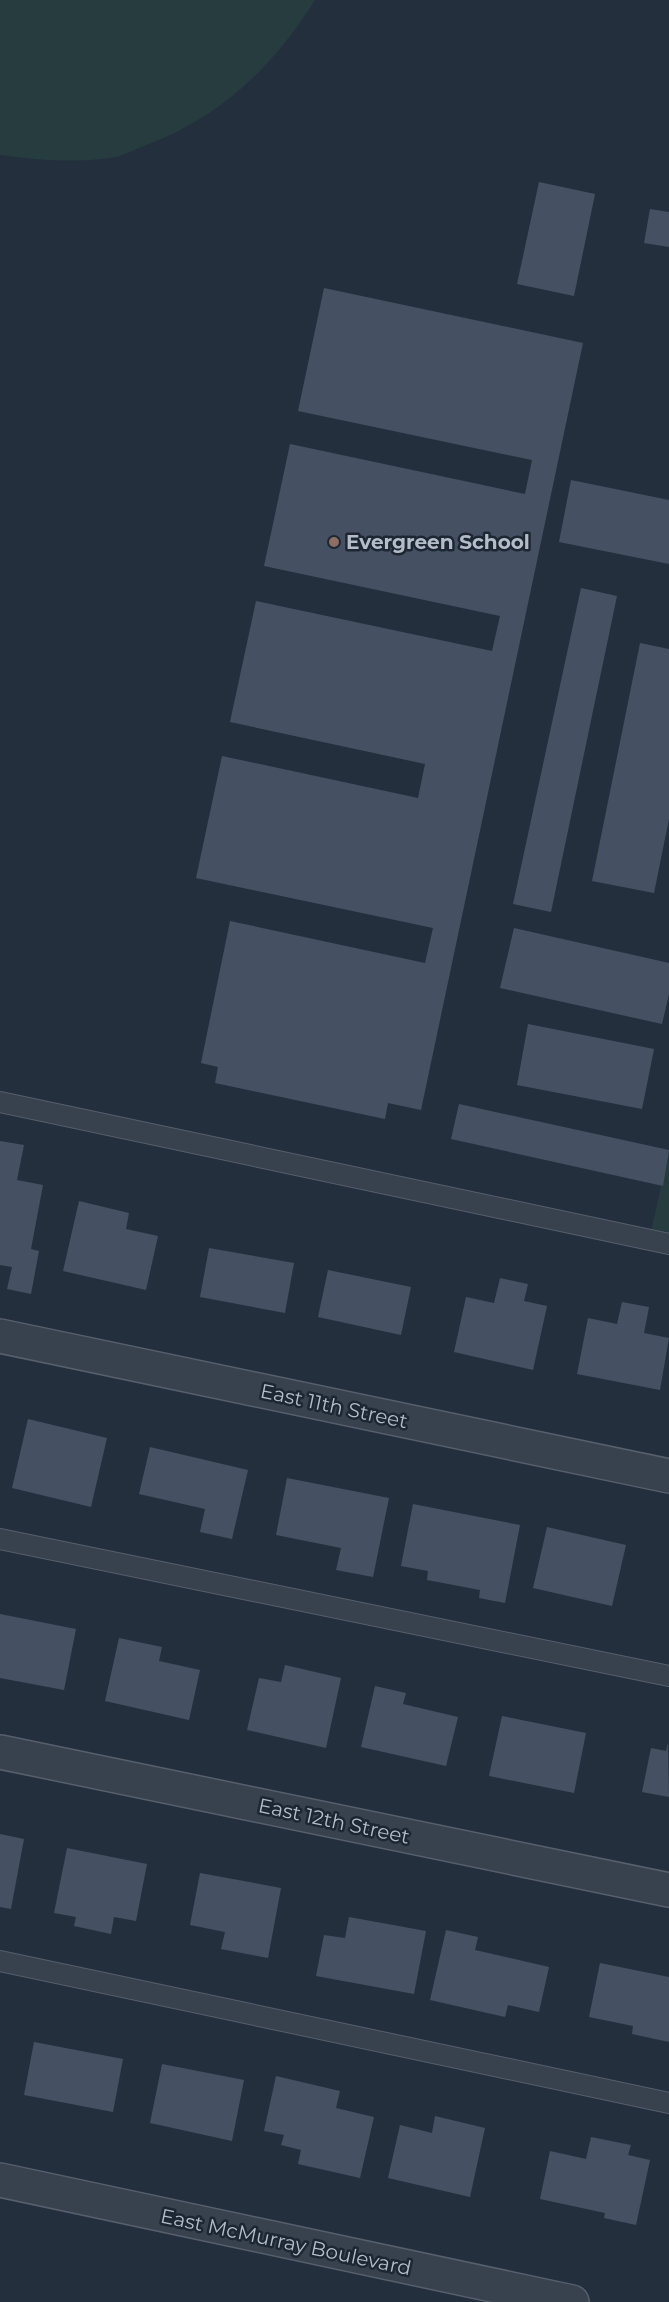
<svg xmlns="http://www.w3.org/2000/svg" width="669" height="2302" font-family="Montserrat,sans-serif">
<rect width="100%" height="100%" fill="#242f3e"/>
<!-- green -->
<path fill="#263c3f" d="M0 0H315C272 68 220 118 144 146 133 150 121 157 110 158 73 163 36 160 0 155Z
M669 1150V1249L648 1245Z"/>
<!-- building -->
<path fill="#455162" d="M539 182 595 194 574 296 517 284Z
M650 209 669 212V247L644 243Z
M324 288 583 343 421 1110 388 1103 385 1119 215 1083 218 1067 201 1063 230 921 425 963 433 928 196 878 222 756 418 798 425 764 230 722 256 601 492 651 500 616 264 566 290 444 525 494 532 460 298 411Z
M571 480 669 500V564L559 542Z
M581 588 617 596 551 912 513 904Z
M640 643 669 649V819L654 893 592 881Z
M514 928 669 963V994L662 1024 500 988Z
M528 1024 654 1049 642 1109 517 1085Z
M459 1104 669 1150 663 1186 451 1139Z
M0 1141 24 1145 17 1180 43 1185 31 1249 39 1251 31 1294 7 1289 12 1267 0 1265Z
M79 1201 129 1213 126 1229 158 1236 146 1290 63 1271Z
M209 1248 294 1263 285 1313 200 1297Z
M328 1270 411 1287 401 1335 318 1317Z
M500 1278 528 1284 524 1301 547 1306 533 1370 454 1352 466 1297 494 1303Z
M622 1302 649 1307 644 1333 669 1338 660 1390 577 1374 588 1318 617 1324Z
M28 1419 107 1438 91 1507 12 1488Z
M150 1447 248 1470 232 1539 200 1532 205 1509 139 1494Z
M287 1478 389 1498 373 1577 336 1570 341 1548 276 1535Z
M413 1504 520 1525 505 1603 479 1598 480 1590 427 1580 428 1571 401 1566Z
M547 1527 626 1545 612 1606 533 1588Z
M0 1614 76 1629 64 1690 0 1678Z
M119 1638 162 1647 159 1661 200 1670 189 1720 105 1701Z
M285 1665 341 1678 326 1748 247 1730 259 1678 281 1682Z
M375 1686 406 1693 403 1704 458 1717 446 1766 361 1747Z
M502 1716 586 1733 574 1793 489 1776Z
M668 1743 669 1797 642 1792 651 1748 666 1751Z
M0 1834 24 1839 11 1909 0 1907Z
M67 1848 147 1864 136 1921 114 1917 111 1934 74 1926 76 1917 54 1913Z
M200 1873 281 1888 268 1958 221 1949 225 1932 190 1925Z
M349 1917 426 1931 414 1994 316 1976 324 1935 345 1938Z
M446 1930 478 1937 475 1950 549 1967 539 2012 508 2005 505 2017 430 2000Z
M600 1963 669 1977V2042L632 2034 633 2026 589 2017Z
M34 2042 123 2059 113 2112 24 2095Z
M162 2064 244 2080 232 2141 150 2123Z
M276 2076 340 2091 336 2108 374 2117 360 2178 298 2164 301 2150 281 2145 284 2135 264 2131Z
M435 2116 485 2128 470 2197 388 2178 400 2125 432 2133Z
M591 2137 631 2145 628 2155 650 2160 636 2225 604 2218 605 2213 540 2199 550 2151 586 2159Z"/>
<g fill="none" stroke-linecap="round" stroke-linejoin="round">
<!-- service casing -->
<g stroke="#565f6c" stroke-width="22">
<path id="service" d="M0 1102 669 1244
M0 1539 669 1676
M0 1961 669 2103"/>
</g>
<!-- minor casing -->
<g stroke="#565f6c" stroke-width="36">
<path id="minor" d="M0 1336 669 1476
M0 1752 669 1890"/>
</g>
<!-- tertiary casing -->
<g stroke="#565f6c" stroke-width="36">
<path id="tertiary" d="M0 2180 572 2302"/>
</g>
<!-- service -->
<use href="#service" stroke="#38414e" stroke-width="20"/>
<!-- minor -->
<use href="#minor" stroke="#38414e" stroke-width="33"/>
<!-- tertiary -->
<use href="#tertiary" stroke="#38414e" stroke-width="33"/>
</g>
<!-- markers -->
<circle fill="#8d6e63" stroke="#1d2633" stroke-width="2" cx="334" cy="542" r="6"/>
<g text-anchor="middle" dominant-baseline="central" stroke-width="5" stroke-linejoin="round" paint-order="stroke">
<!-- poi labels -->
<g font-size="20" font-weight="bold" fill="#b4bcc9" stroke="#1d2633" text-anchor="start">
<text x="346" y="542">Evergreen School</text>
</g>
<!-- street labels -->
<g font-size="20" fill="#b4bcc9" stroke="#1d2633">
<text transform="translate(334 1406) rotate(12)">East 11th Street</text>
<text transform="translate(334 1821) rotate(12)">East 12th Street</text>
<text transform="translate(286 2242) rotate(12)">East McMurray Boulevard</text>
</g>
</g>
</svg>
